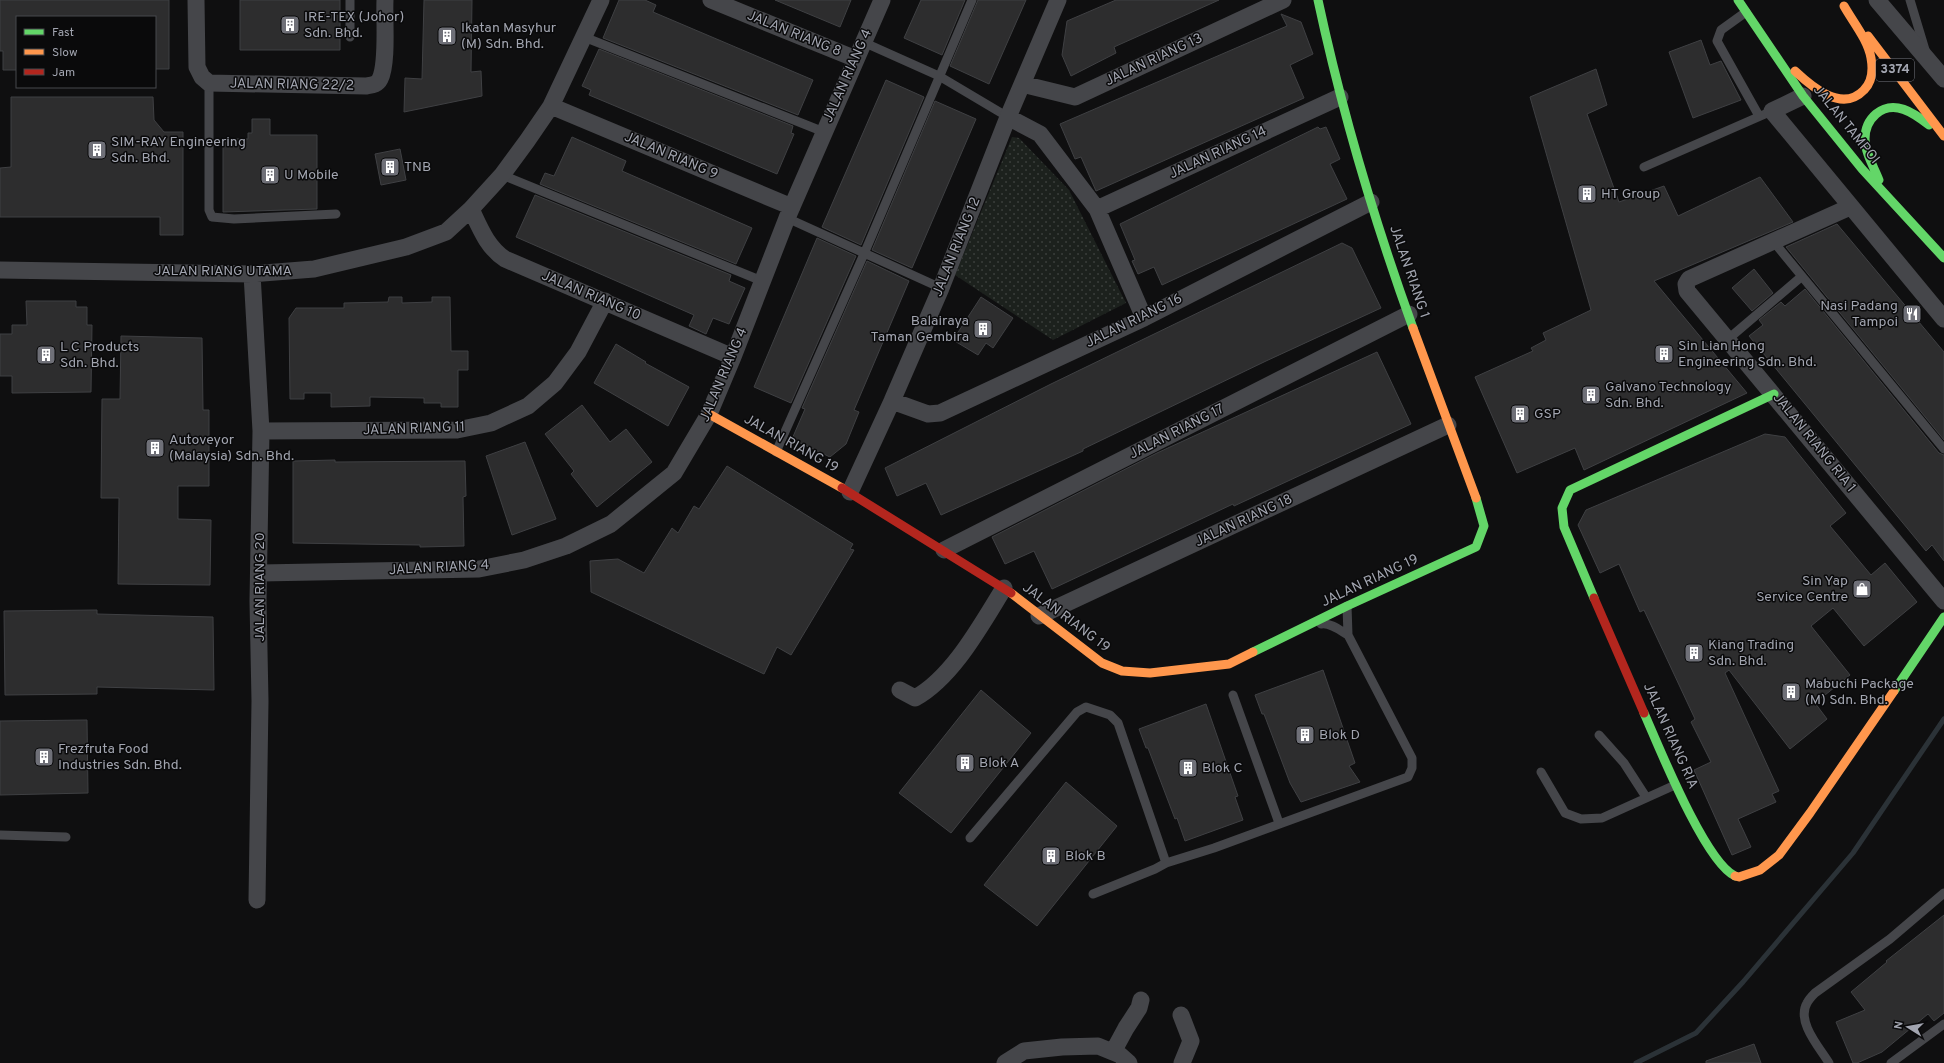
<svg xmlns="http://www.w3.org/2000/svg" width="1944" height="1063" font-family="Overpass,sans-serif">
<defs>
<pattern id="park-dots" width="8" height="8" patternUnits="userSpaceOnUse"><rect width="8" height="8" fill="#1c211d"/><path d="M2 2h.1M6 6h.1" fill="none" stroke="#3a3e3b" stroke-width="1.8" stroke-linecap="round"/></pattern>
</defs>
<rect width="100%" height="100%" fill="#0f0f10"/>
<!-- park -->
<path fill="url(#park-dots)" d="M1012 137 1019 138 1069 190 1126 303 1053 340 955 275Z"/>
<g fill="none" stroke-linecap="round" stroke-linejoin="round">
<!-- stream -->
<path stroke="#2b3237" stroke-width="5" d="M1636 1063 1696 1033 1743 982 1853 853 1944 719"/>
</g>
<!-- building -->
<path fill="#2d2d2e" stroke="#3f4043" d="M0 0H169V69H155V17H17V70H3V51H0Z
M240 0H340V50H240Z
M424 0H472L471 72 481 71 482 96 404 112 405 78 422 79Z
M619 0H645L656 5 653 12 813 80 798 115 603 38Z
M775 0H851L840 27Z
M921 0H965L942 55 904 38Z
M978 0H1026L989 84 950 66Z
M1116 0H1219L1114 47 1116 53 1071 76 1062 55 1067 21Z
M1281 14 1301 22 1313 54 1290 65 1304 98 1096 191 1081 157 1075 159 1060 124 1287 26Z
M1701 40 1710 65 1721 61 1741 100 1693 118 1669 52Z
M599 49 793 126 791 133 794 134 777 174 589 95 591 90 582 86Z
M1596 69 1607 105 1587 114 1619 202 1664 186 1678 216 1760 177 1793 222 1654 281 1747 393 1584 470 1575 448 1517 473 1475 377 1533 351 1531 348 1546 340 1543 333 1591 310 1530 97Z
M886 80 924 97 861 245 822 227Z
M11 97H153L154 120 164 132H183V235H160V217H0V168L11 167Z
M935 101 976 119 912 268 872 250Z
M252 119H270V135H317V209L223 212V139H248V133H252Z
M1318 127 1320 129 1326 127 1340 159 1330 164 1347 199 1162 285 1154 267 1138 274 1132 261 1135 260 1120 224Z
M572 137 626 161 622 171 752 228 736 264 540 184 545 173 554 176Z
M400 149 406 180 381 185 375 154Z
M535 195 731 275 729 281 745 288 729 324 713 318 706 334 689 326 694 315 516 237Z
M1837 224 1944 352V440L1786 247Z
M817 238 856 256 791 403 754 387Z
M1342 243 1352 248 1381 308 1266 361 1083 449V451L941 515 926 483 897 496 885 468 1051 384Z
M867 261 909 281 854 410 859 412 846 444 830 457 792 439 805 409 802 408Z
M1754 269 1773 293 1752 311 1732 288Z
M1805 289 1939 453 1944 455V561L1932 545 1926 551 1749 336 1763 325 1759 320 1781 302 1785 306Z
M389 297H402V303L432 302V297H450L451 351H468V370H458V407H441V403H424V398L370 397V406L331 407V393H304V399H290L289 318 296 308H344V303L388 302Z
M981 297 1013 318 993 348 986 343 978 355 953 340Z
M26 301H76V307H87V325H92L91 392 12 393V376H0V334H12V325H27Z
M121 336 202 338 203 410H209V486H178V519L211 520 210 585 118 584 119 498H101L102 399H120Z
M616 344 646 362 645 363 689 387 668 426 594 383Z
M1377 352 1411 424 1234 506 1233 504 1052 589 1034 551 1005 564 992 537 1157 453Z
M582 405 610 442 626 429 652 462 597 507 571 474 574 471 545 434Z
M1765 434 1785 437 1846 513 1830 526 1871 575 1885 563 1917 602 1864 646 1833 608 1811 626 1850 675 1815 703 1827 719 1790 749 1729 670 1725 673 1779 791 1772 794 1776 802 1738 819 1751 847 1732 855 1694 770 1711 762 1691 722 1695 719 1644 610 1640 612 1619 564 1600 573 1578 525 1586 510Z
M525 442 556 519 512 535 486 456Z
M335 460V462L465 461 466 496 463 497 464 546 420 547V545L293 543V461Z
M727 466 853 544 850 549 854 550 791 655 777 647 764 674 591 592 590 561 618 559 644 573 672 528 678 533 694 506 699 509Z
M97 610V614L213 617 214 690 97 687V694L5 695 4 611Z
M1323 670 1355 763 1349 766 1360 782 1301 802 1290 783 1264 714H1262L1255 695Z
M981 690 1031 733 951 833 899 793Z
M1206 704 1238 796 1235 797 1243 820 1185 841 1177 818 1175 819 1148 748H1146L1139 729Z
M87 720 88 793 0 795V721Z
M1066 782 1117 826 1037 926 984 885Z
M1944 915V1013L1934 1021 1928 1014 1882 1052 1857 1063H1853L1836 1022 1865 1010 1851 992 1887 962 1886 961Z
M1754 1044 1761 1063H1706V1061Z"/>
<g fill="none" stroke-linecap="round" stroke-linejoin="round">
<!-- lane -->
<path stroke="#45464a" stroke-width="9" d="M350 0V37
M1910 0 1926 53
M1746 12 1721 30 1717 41 1759 116
M584 37 824 132
M863 42 939 76 1008 117
M209 83V210L212 217 234 219 336 214
M1644 167 1772 111
M502 175 762 281
M787 218 941 288
M1773 241 1944 449
M1727 340 1801 277
M776 452 864 254 972 0
M1321 624C1330 622 1341 631 1348 635
M1233 695 1279 823
M1599 735 1624 763 1646 797
M1541 772 1565 813 1581 819 1602 818 1675 785
M0 835 66 837
M970 838 1077 712 1086 707 1110 715 1118 723 1166 863
M1093 894 1155 869 1166 863 1214 848 1408 777 1412 768V758L1348 635 1347 606
M1829 1063C1820 1048 1796 1022 1807 1003 1809 999 1812 996 1815 993L1890 939 1944 893
M1891 1063 1944 1024"/>
<!-- street -->
<path stroke="#45464a" stroke-width="17" d="M196 0 197 67 202 77 209 83 366 86C372 85 377 85 380 79 388 63 384 19 385 0
M711 0 856 59
M1877 0 1944 79
M1022 84 1075 97 1283 0
M1803 96 1772 111 1944 319
M551 106 792 207
M1008 117 1040 134 1097 209 1144 318
M1850 207 1689 279 1686 284 1687 291 1944 601
M471 209C480 228 487 247 505 259L733 357
M1097 209 1340 97
M0 270 252 274 314 269 406 247 446 232 471 209 502 175 527 141 551 106 601 0
M252 274 261 431 258 601 260 701 257 900
M892 401 928 414 940 413 1144 318 1371 202
M261 431 457 430 491 423 528 406 555 383 578 352 605 301
M850 492 892 401 941 288 1008 117 1058 0
M944 550 1409 314
M260 573 479 569 524 560 566 546 611 524 674 473 709 414 733 357 787 218 882 0
M1039 616 1448 425
M900 690 915 698C953 677 981 625 1004 588
M1181 1015 1191 1041 1182 1063
M1113 1052 1126 1028 1139 1008 1141 1000
M1005 1063 1024 1051 1062 1047 1098 1046 1120 1055 1129 1063"/>
<!-- fast -->
<path stroke="#63d668" stroke-width="9" d="M1318 0C1342 112 1374 220 1413 328
M1738 0 1803 96 1862 169 1944 258
M1879 180C1874 167 1865 153 1865 139 1865 129 1869 120 1876 114 1894 99 1914 113 1929 125
M1594 598 1564 527 1562 508 1570 490 1774 394
M1253 652 1347 606 1476 547 1484 526 1476 498
M1894 691 1944 617
M1644 713C1659 747 1705 862 1735 876"/>
<!-- slow -->
<path stroke="#ff974d" stroke-width="9" d="M1868 36 1944 136
M1795 71C1812 87 1842 113 1864 90 1872 82 1873 69 1871 58 1868 40 1853 22 1844 6
M1413 328 1476 498
M709 414 842 488
M1011 593 1102 663 1122 671 1150 673 1229 664 1253 652
M1735 876 1739 877 1760 870 1779 855 1810 813 1894 691"/>
<!-- jam -->
<path stroke="#b3261e" stroke-width="9" d="M842 488 1011 593
M1594 598 1644 713"/>
</g>
<!-- icons -->
<defs>
<g id="building-square" transform="scale(1)"><rect x="-9" y="-9" width="18" height="18" rx="4" fill="#6f7078" stroke="#0a0a0b"/><path d="M-4-6H4V6H1V3H-1V6H-4ZM-2.5-4.3h1.7v1.8h-1.7ZM.8-4.3h1.7v1.8H.8ZM-2.5-1h1.7V.8h-1.7ZM.8-1h1.7V.8H.8Z" fill="#fff"/></g>
<g id="restaurant-square" transform="scale(1)"><rect x="-9" y="-9" width="18" height="18" rx="4" fill="#6f7078" stroke="#0a0a0b"/><path d="M-5-6h1v4h1v-4h1v4h1v-4h1v5L-1.5 .5V6h-2V.5L-5-1ZM5-6V6H3V1.5H1.5Q1.5-4 5-6Z" fill="#fff"/></g>
<g id="shop-square" transform="scale(1)"><rect x="-9" y="-9" width="18" height="18" rx="4" fill="#6f7078" stroke="#0a0a0b"/><path d="M-5-2.5h2.3a2.7 3.5 0 0 1 5.4 0H5L5.5 6h-11ZM-1.5-2.5h3a1.5 2.3 0 0 0-3 0Z" fill="#fff"/></g>
</defs>
<g fill-rule="evenodd">
<use href="#building-square" x="290" y="25"/>
<use href="#building-square" x="447" y="36"/>
<use href="#building-square" x="97" y="150"/>
<use href="#building-square" x="390" y="167"/>
<use href="#building-square" x="270" y="175"/>
<use href="#building-square" x="1587" y="194"/>
<use href="#restaurant-square" x="1912" y="314"/>
<use href="#building-square" x="983" y="329"/>
<use href="#building-square" x="1664" y="354"/>
<use href="#building-square" x="46" y="355"/>
<use href="#building-square" x="1591" y="395"/>
<use href="#building-square" x="1520" y="414"/>
<use href="#building-square" x="155" y="448"/>
<use href="#shop-square" x="1862" y="589"/>
<use href="#building-square" x="1694" y="653"/>
<use href="#building-square" x="1791" y="692"/>
<use href="#building-square" x="1305" y="735"/>
<use href="#building-square" x="44" y="757"/>
<use href="#building-square" x="965" y="763"/>
<use href="#building-square" x="1188" y="768"/>
<use href="#building-square" x="1051" y="856"/>
</g>
<g text-anchor="middle" dominant-baseline="central" stroke-width="3" stroke-linejoin="round" paint-order="stroke">
<!-- shield labels -->
<rect fill="#0a0a0b" stroke="#74767e" stroke-width="1" x="1876" y="59" width="38" height="22" rx="3"/>
<g font-size="13" font-weight="bold" fill="#a2a5b0">
<text x="1895" y="70">3374</text>
</g>
<!-- poi labels -->
<g font-size="14" fill="#a2a5b0" stroke="#0a0a0b" text-anchor="start">
<text x="304" y="17">IRE-TEX (Johor)<tspan x="304" dy="16">Sdn. Bhd.</tspan></text>
<text x="461" y="28">Ikatan Masyhur<tspan x="461" dy="16">(M) Sdn. Bhd.</tspan></text>
<text x="111" y="142">SIM-RAY Engineering<tspan x="111" dy="16">Sdn. Bhd.</tspan></text>
<text x="404" y="167">TNB</text>
<text x="284" y="175">U Mobile</text>
<text x="1601" y="194">HT Group</text>
<text x="1898" y="306" text-anchor="end">Nasi Padang<tspan x="1898" dy="16">Tampoi</tspan></text>
<text x="969" y="321" text-anchor="end">Balairaya<tspan x="969" dy="16">Taman Gembira</tspan></text>
<text x="1678" y="346">Sin Lian Hong<tspan x="1678" dy="16">Engineering Sdn. Bhd.</tspan></text>
<text x="60" y="347">L C Products<tspan x="60" dy="16">Sdn. Bhd.</tspan></text>
<text x="1605" y="387">Galvano Technology<tspan x="1605" dy="16">Sdn. Bhd.</tspan></text>
<text x="1534" y="414">GSP</text>
<text x="169" y="440">Autoveyor<tspan x="169" dy="16">(Malaysia) Sdn. Bhd.</tspan></text>
<text x="1848" y="581" text-anchor="end">Sin Yap<tspan x="1848" dy="16">Service Centre</tspan></text>
<text x="1708" y="645">Kiang Trading<tspan x="1708" dy="16">Sdn. Bhd.</tspan></text>
<text x="1805" y="684">Mabuchi Package<tspan x="1805" dy="16">(M) Sdn. Bhd.</tspan></text>
<text x="1319" y="735">Blok D</text>
<text x="58" y="749">Frezfruta Food<tspan x="58" dy="16">Industries Sdn. Bhd.</tspan></text>
<text x="979" y="763">Blok A</text>
<text x="1202" y="768">Blok C</text>
<text x="1065" y="856">Blok B</text>
</g>
<!-- street labels -->
<g font-size="14" fill="#a2a5b0" stroke="#0a0a0b">
<text transform="translate(794 34) rotate(22)">JALAN RIANG 8</text>
<text transform="translate(1154 60) rotate(-25)">JALAN RIANG 13</text>
<text transform="translate(848 76) rotate(-66)">JALAN RIANG 4</text>
<text transform="translate(292 85) rotate(1)">JALAN RIANG 22/2</text>
<text transform="translate(1846 125) rotate(51)">JALAN TAMPOI</text>
<text transform="translate(1218 153) rotate(-25)">JALAN RIANG 14</text>
<text transform="translate(671 156) rotate(23)">JALAN RIANG 9</text>
<text transform="translate(957 247) rotate(-68)">JALAN RIANG 12</text>
<text x="223" y="271">JALAN RIANG UTAMA</text>
<text transform="translate(1409 272) rotate(71)">JALAN RIANG 1</text>
<text transform="translate(591 296) rotate(23)">JALAN RIANG 10</text>
<text transform="translate(1134 321) rotate(-26)">JALAN RIANG 16</text>
<text transform="translate(724 375) rotate(-67)">JALAN RIANG 4</text>
<text transform="translate(414 429) rotate(-2)">JALAN RIANG 11</text>
<text transform="translate(1177 432) rotate(-27)">JALAN RIANG 17</text>
<text transform="translate(1814 443) rotate(51)">JALAN RIANG RIA 1</text>
<text transform="translate(791 444) rotate(29)">JALAN RIANG 19</text>
<text transform="translate(1244 521) rotate(-25)">JALAN RIANG 18</text>
<text transform="translate(439 568) rotate(-3)">JALAN RIANG 4</text>
<text transform="translate(1370 581) rotate(-25)">JALAN RIANG 19</text>
<text transform="translate(260 587) rotate(-90)">JALAN RIANG 20</text>
<text transform="translate(1066 618) rotate(37)">JALAN RIANG 19</text>
<text transform="translate(1670 736) rotate(66)">JALAN RIANG RIA</text>
</g>
</g>
<!-- legend -->
<rect x="16" y="16" width="140" height="72" fill="#0a0a0b" stroke="#47484d"/>
<rect x="24" y="29" width="20" height="6" fill="#63d668" stroke="#47484d"/>
<text x="52" y="36" font-size="12" fill="#a2a5b0">Fast</text>
<rect x="24" y="49" width="20" height="6" fill="#ff974d" stroke="#47484d"/>
<text x="52" y="56" font-size="12" fill="#a2a5b0">Slow</text>
<rect x="24" y="69" width="20" height="6" fill="#b3261e" stroke="#47484d"/>
<text x="52" y="76" font-size="12" fill="#a2a5b0">Jam</text>
<!-- north arrow -->
<g transform="translate(1908 1027) rotate(281)" stroke="#0a0a0b" stroke-width="3" paint-order="stroke">
<path d="M0-3L7 15L0 10L-7 15Z" fill="#a2a5b0"/>
<text y="-6" font-size="11" font-weight="bold" text-anchor="middle" fill="#a2a5b0">N</text>
</g>
</svg>
